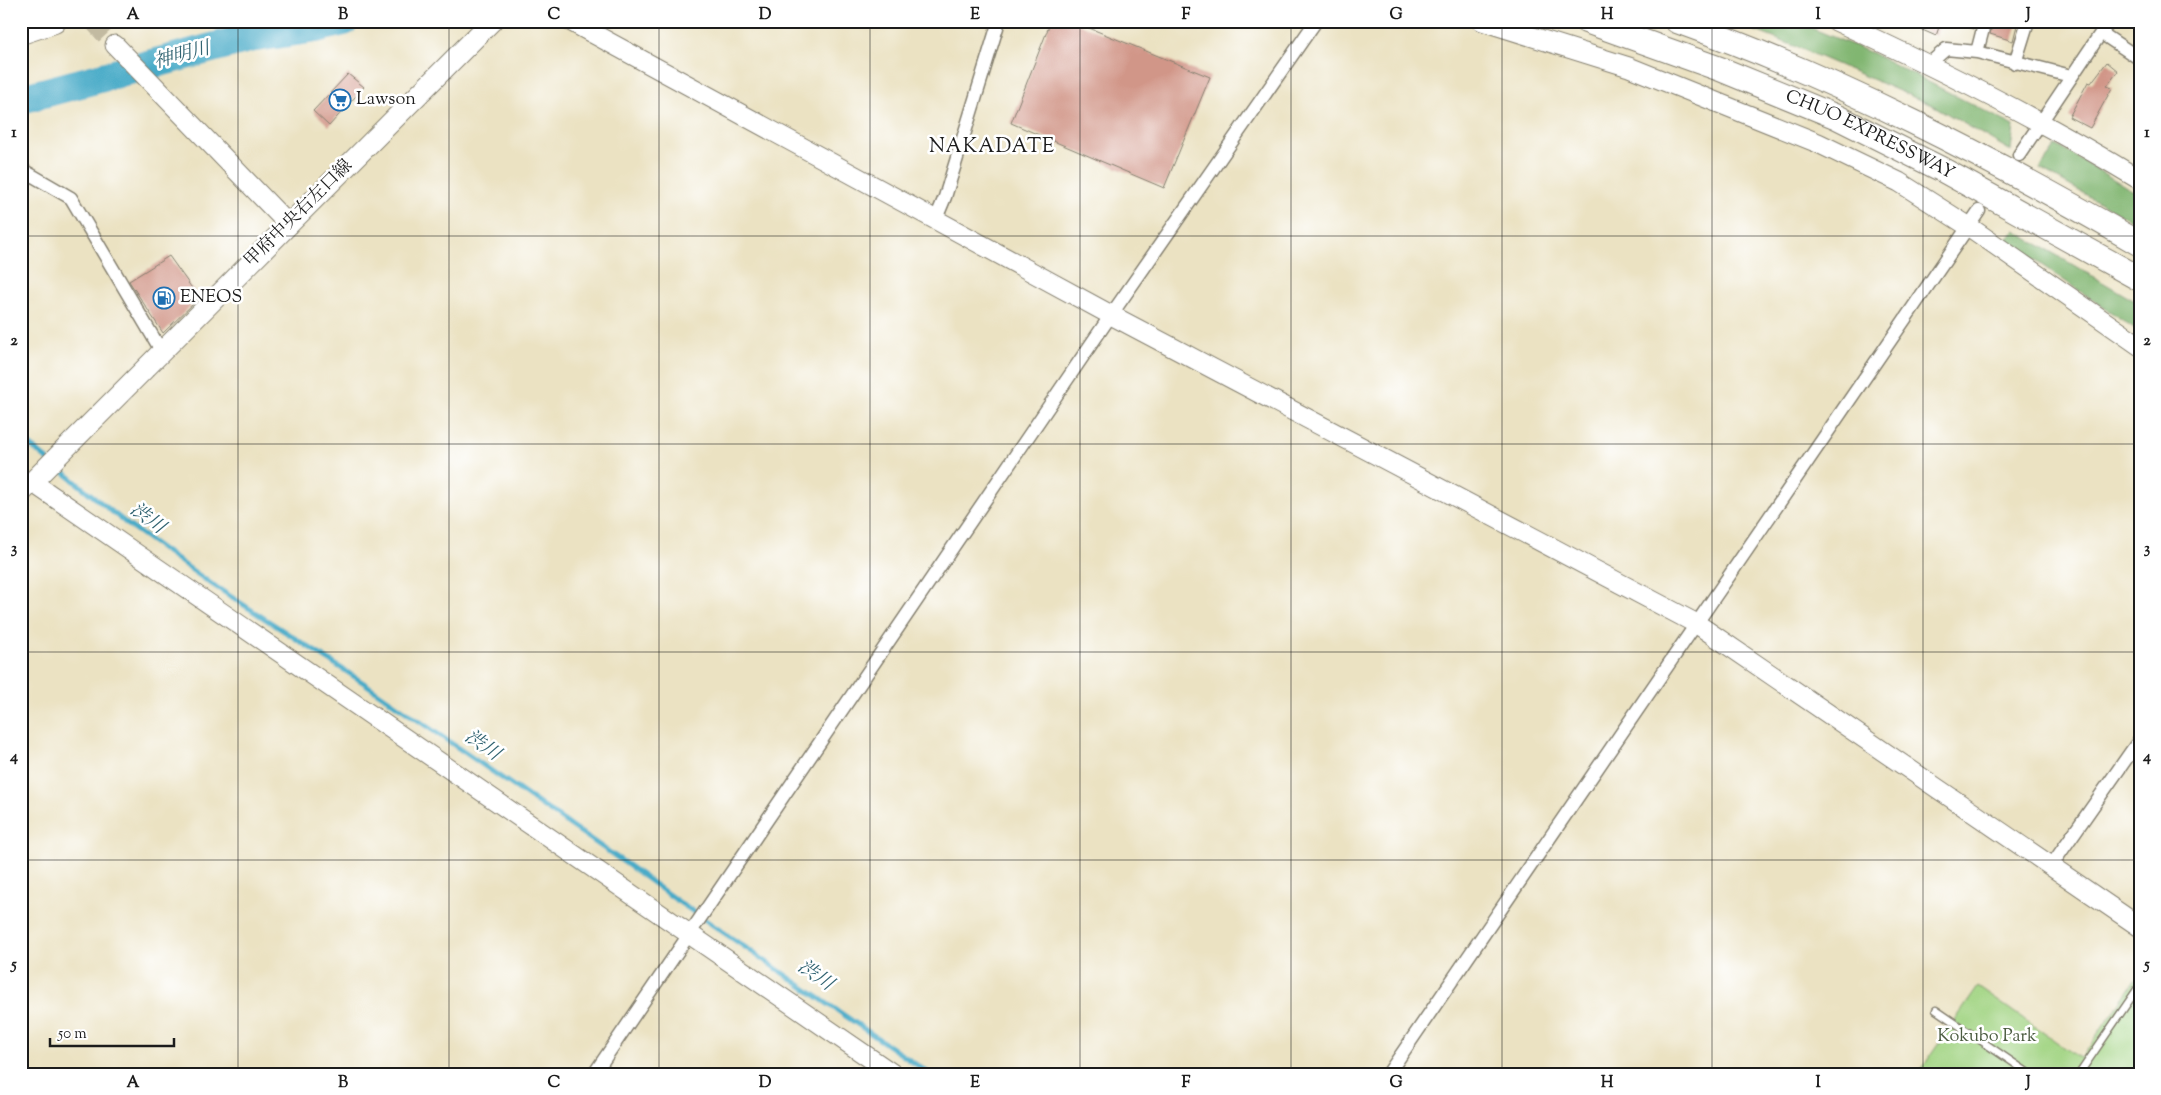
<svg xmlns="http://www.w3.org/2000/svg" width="2161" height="1095" font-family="'Sorts Mill Goudy','Noto Serif JP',serif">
<rect width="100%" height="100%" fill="#fff"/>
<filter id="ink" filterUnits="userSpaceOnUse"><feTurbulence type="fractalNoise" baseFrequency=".02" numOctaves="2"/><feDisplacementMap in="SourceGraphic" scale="10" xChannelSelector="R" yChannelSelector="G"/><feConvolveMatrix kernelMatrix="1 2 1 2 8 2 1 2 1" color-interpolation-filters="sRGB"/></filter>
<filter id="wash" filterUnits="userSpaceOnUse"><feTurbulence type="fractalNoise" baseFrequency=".0096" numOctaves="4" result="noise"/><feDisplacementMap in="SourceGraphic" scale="20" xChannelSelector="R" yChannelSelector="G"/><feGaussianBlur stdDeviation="1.12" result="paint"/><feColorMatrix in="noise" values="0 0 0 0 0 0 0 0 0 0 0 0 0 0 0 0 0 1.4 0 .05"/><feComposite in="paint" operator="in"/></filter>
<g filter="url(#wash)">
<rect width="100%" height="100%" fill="#ebe2c2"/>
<!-- green -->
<path fill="#a2d483" stroke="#5f7850" d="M2140 973V1066L2135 1074H1918L1978 987 2081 1059Z"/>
<!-- forest -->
<path fill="#81b671" stroke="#4e6946" d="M1730 21H1794L1872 53 2014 126 2011 151 1934 106 1797 47Z
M2056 145 2140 195V225L2040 169Z
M2015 231 2140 304V332L2005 240Z"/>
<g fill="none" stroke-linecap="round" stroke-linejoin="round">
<!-- stream -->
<path stroke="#48abc8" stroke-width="5" d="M21 438 48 460
M55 465 127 524 210 583 364 683 625 863 679 902 930 1074"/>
<!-- river -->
<path stroke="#48abc8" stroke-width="30" d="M21 99 249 38 316 28 344 21"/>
</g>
<g id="blocks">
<!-- building -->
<path fill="#d19688" d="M1051 21H1072L1210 77 1164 188 1011 123Z
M1902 21H1941L1936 36Z
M1960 21H1977L1974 29 1960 25Z
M1993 21H2018L2013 41 1990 34Z
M2107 62 2118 71 2107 86 2112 88 2090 128 2069 117 2088 82 2091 83Z
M348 74 364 87 329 126 313 111Z
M169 256 199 298 163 333 129 281Z"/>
</g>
</g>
<g filter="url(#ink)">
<use href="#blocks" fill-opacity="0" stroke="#847f6f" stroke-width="1"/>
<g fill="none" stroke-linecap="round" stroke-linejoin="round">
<!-- secondary-tunnel -->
<path stroke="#c2baa1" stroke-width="19" stroke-dasharray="19 9" stroke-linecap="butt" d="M93 21 115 45"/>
<!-- lane casing -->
<g stroke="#847f6f" stroke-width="9">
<path id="lane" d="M1936 1010 2030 1074
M2079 1074 2140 985"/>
</g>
<!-- street casing -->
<g stroke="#847f6f" stroke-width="15">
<path id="street" d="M2101 33 2140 59
M1977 52 1985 21
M2015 63 2028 21
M1929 64 1946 49 1977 52 2071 76
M2019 155 2109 21
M21 169 71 198 162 352
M935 221 945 197 999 21
M2051 866 2140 739
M594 1074 1111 315 1316 21
M1388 1074 1979 211"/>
</g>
<!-- secondary casing -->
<g stroke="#847f6f" stroke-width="21">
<path id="secondary" d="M570 21 1111 315 1697 624 2140 927
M1482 21 1629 67 1818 143 1899 182 1968 226 2140 346
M1836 21C1940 69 2042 120 2140 180
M115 45 289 225
M32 482 893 1074"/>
</g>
<!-- primary casing -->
<g stroke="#847f6f" stroke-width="22">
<path id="primary" d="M21 493 492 21"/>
</g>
<!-- highway casing -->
<g stroke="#847f6f" stroke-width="26">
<g id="highway">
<path id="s1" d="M1586 21 1720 69 1837 117 1941 169 2140 279"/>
<path d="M1677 21C1839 79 1991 158 2140 244"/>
<path d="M21 32 54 21"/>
</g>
</g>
<!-- lane -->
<use href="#lane" stroke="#fff" stroke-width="6"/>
<!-- street -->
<use href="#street" stroke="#fff" stroke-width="12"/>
<!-- secondary -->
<use href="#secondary" stroke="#fff" stroke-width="19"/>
<!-- primary -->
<use href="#primary" stroke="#fff" stroke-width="20"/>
<!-- highway -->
<use href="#highway" stroke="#fff" stroke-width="24"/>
</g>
</g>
<!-- grid -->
<path fill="none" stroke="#1c1c1c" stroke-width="1" stroke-opacity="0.55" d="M238 21V1074M449 21V1074M659 21V1074M870 21V1074M1080 21V1074M1291 21V1074M1502 21V1074M1712 21V1074M1923 21V1074M21 236H2140M21 444H2140M21 652H2140M21 860H2140"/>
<!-- icons -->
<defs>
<g id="supermarket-ring" transform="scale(1.125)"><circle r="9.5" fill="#fff" stroke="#1f6fb2" stroke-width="1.5"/><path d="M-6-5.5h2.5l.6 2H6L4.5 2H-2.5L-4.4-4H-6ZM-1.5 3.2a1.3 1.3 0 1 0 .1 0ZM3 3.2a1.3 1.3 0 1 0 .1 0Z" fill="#1f6fb2"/></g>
<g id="fuel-ring" transform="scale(1.125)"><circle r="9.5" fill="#fff" stroke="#1f6fb2" stroke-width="1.5"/><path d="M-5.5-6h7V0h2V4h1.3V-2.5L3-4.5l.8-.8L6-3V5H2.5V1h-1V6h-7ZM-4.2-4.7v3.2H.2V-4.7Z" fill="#1f6fb2"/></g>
</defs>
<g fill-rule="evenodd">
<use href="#supermarket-ring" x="340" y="100"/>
<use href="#fuel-ring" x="164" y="298"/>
</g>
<g text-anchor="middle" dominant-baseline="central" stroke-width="5" stroke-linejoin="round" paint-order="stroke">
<!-- poi labels -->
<g font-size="18" fill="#1c1c1c" stroke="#fff" text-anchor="start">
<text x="356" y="100">Lawson</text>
<text x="180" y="298">ENEOS</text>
</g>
<!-- street labels -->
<g font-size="18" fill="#1c1c1c" stroke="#fff">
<text stroke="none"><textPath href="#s1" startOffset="306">CHUO EXPRESSWAY</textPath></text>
<text transform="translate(299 214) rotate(-45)">甲府中央右左口線</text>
</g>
<!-- park labels -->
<g font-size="18" fill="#4b5c40" stroke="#fff">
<text x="1987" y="1037">Kokubo Park</text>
</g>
<!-- water labels -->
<g font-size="19" font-style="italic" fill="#326472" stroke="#fff">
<text transform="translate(182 56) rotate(-15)">神明川</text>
<text transform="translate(147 519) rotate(36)">渋川</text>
<text transform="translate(482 746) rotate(35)">渋川</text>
<text transform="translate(815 976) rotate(35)">渋川</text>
</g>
<!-- quarter labels -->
<g font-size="20" letter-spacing="1" fill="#1c1c1c" stroke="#fff">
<text x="992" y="147">NAKADATE</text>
</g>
</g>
<!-- margin -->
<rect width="2161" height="1095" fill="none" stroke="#fff" stroke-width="55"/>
<!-- scale -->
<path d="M50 1038v8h124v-8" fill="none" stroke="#1c1c1c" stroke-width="2.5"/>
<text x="58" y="1038" font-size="15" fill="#1c1c1c" stroke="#ffffff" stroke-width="4" paint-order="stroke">50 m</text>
<rect x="28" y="28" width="2106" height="1040" fill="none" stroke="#1c1c1c" stroke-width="2"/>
<g font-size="16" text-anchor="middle" font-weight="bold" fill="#1c1c1c">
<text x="133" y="19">A</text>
<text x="343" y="19">B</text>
<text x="554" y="19">C</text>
<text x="765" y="19">D</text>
<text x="975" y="19">E</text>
<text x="1186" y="19">F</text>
<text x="1396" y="19">G</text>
<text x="1607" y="19">H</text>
<text x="1818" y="19">I</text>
<text x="2028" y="19">J</text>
<text x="14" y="137">1</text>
<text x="2147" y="137">1</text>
<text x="14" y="345">2</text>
<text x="2147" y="345">2</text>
<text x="14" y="553">3</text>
<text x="2147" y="553">3</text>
<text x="14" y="761">4</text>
<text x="2147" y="761">4</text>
<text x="14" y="969">5</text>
<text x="2147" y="969">5</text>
<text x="133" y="1087">A</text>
<text x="343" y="1087">B</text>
<text x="554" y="1087">C</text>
<text x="765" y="1087">D</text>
<text x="975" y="1087">E</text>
<text x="1186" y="1087">F</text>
<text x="1396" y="1087">G</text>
<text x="1607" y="1087">H</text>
<text x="1818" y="1087">I</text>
<text x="2028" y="1087">J</text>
</g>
</svg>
